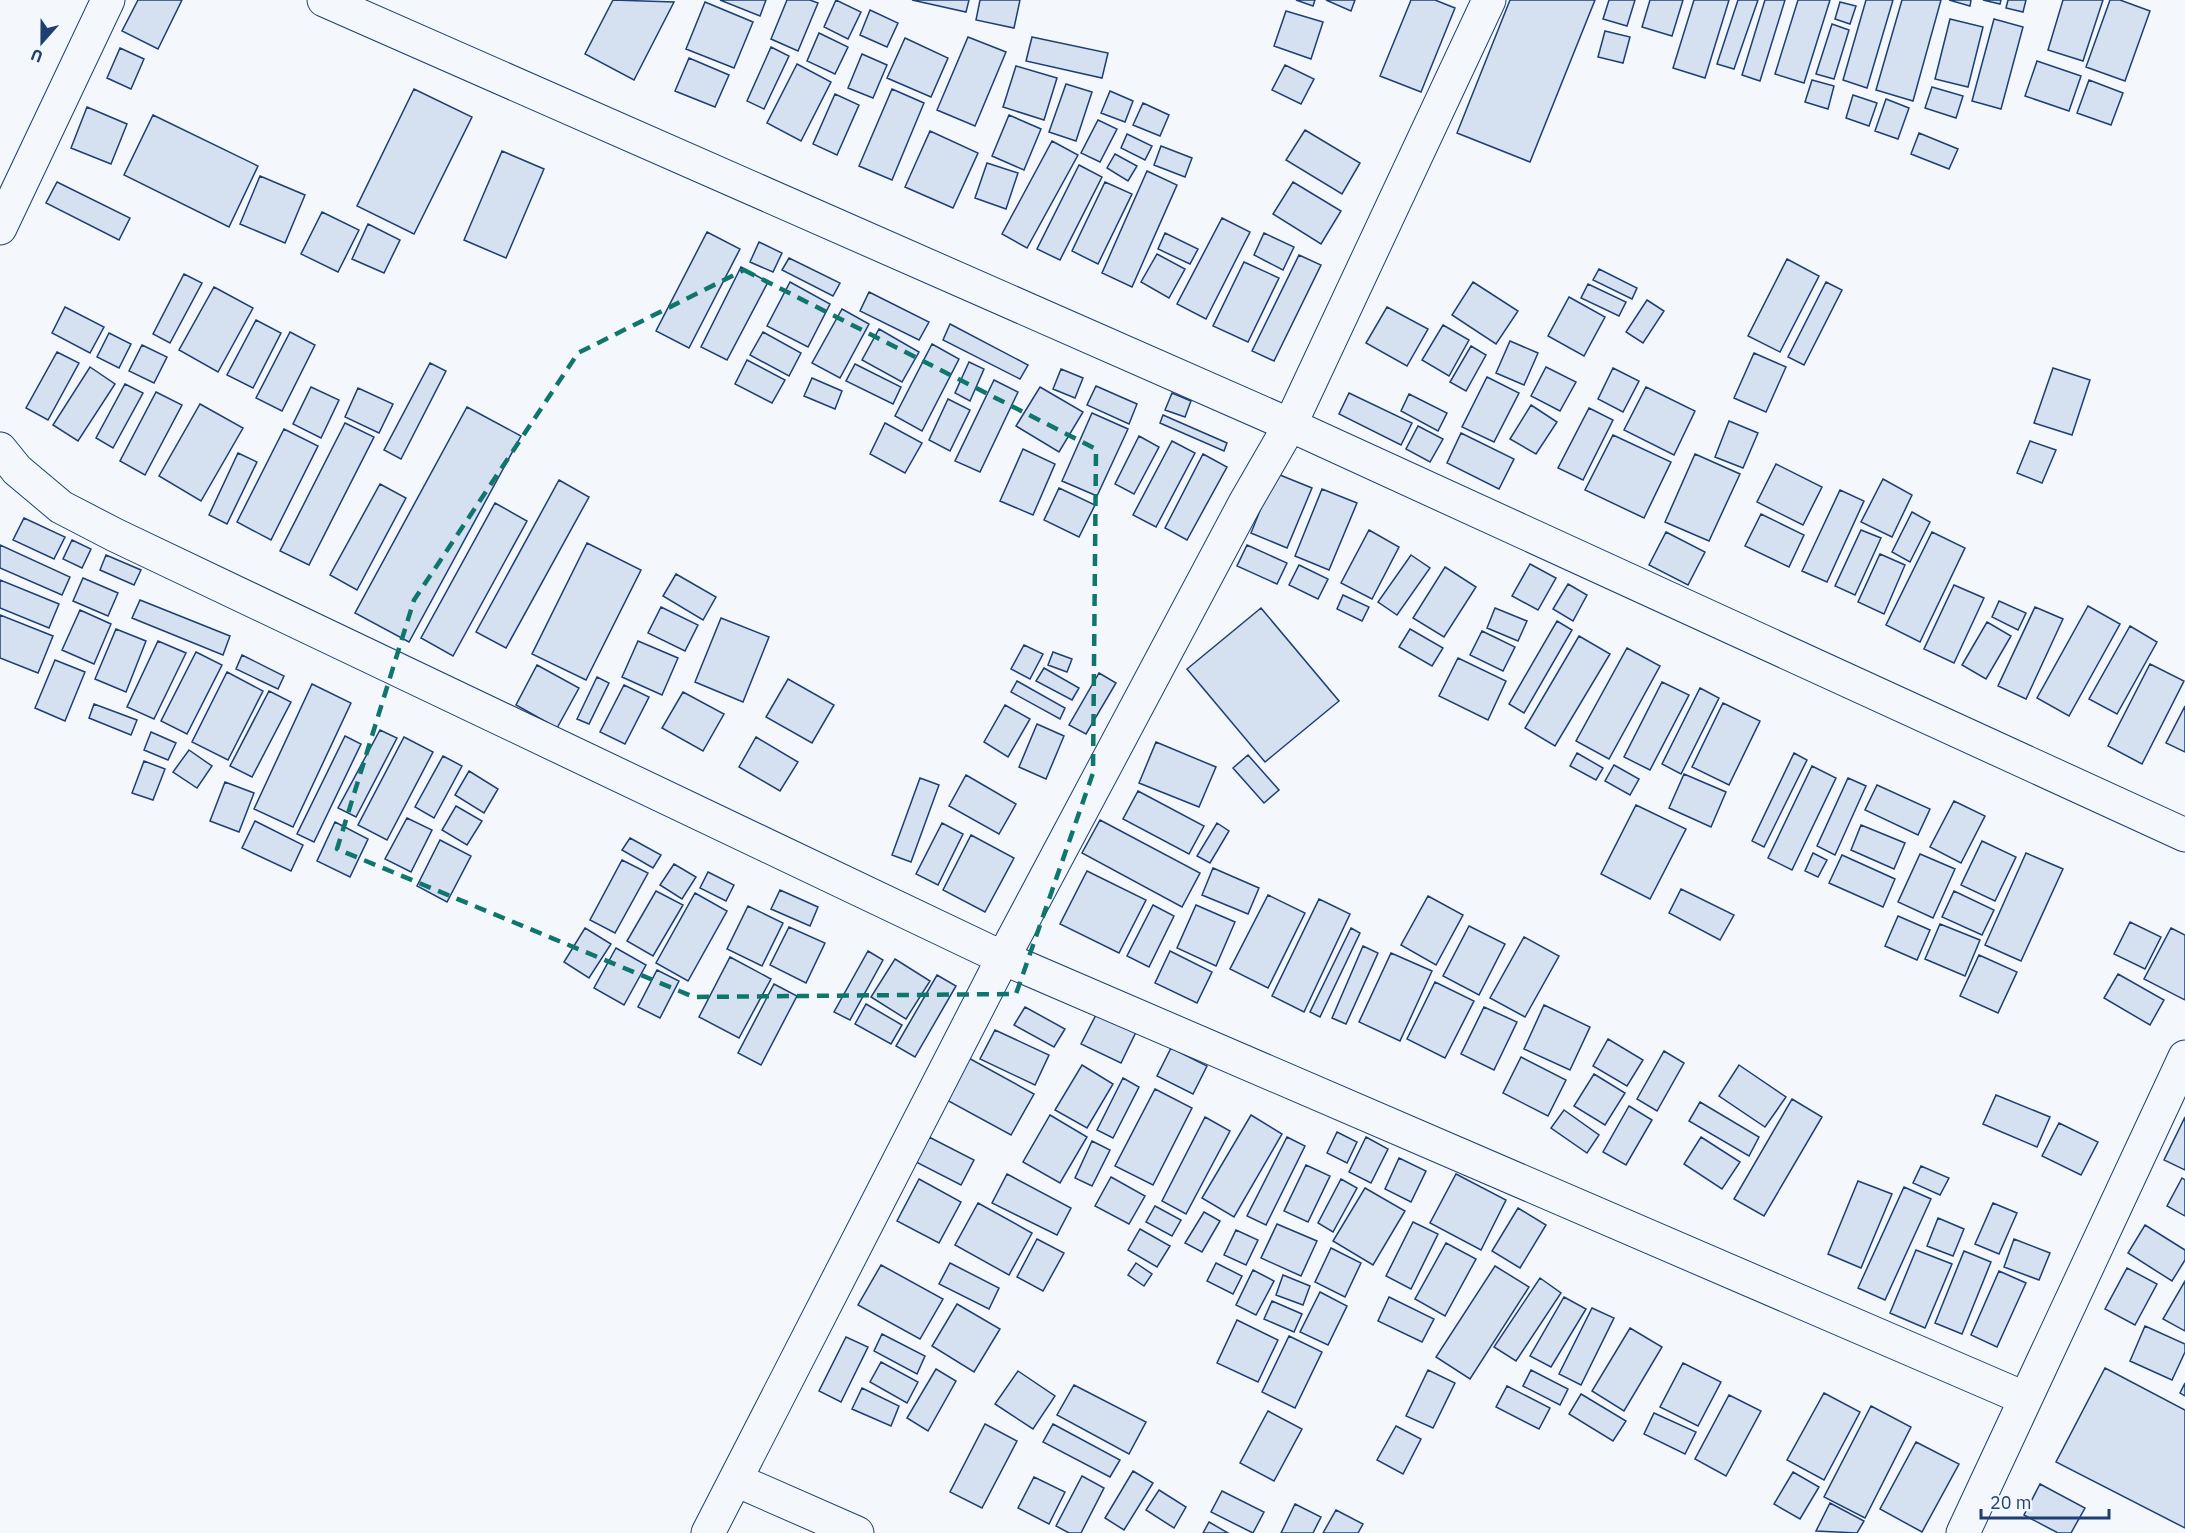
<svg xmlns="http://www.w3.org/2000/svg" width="2185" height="1533" font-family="'IBM Plex Sans',sans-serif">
<rect width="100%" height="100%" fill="#f4f7fb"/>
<!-- building -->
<path fill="#d5e0f0" stroke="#1d3f73" stroke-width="1.5" d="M138 0H182L158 49 122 31Z
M613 0 674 2 634 80 585 54Z
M720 0H766L760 16Z
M787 0H810L818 3 798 51 771 39Z
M836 0 861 12 848 39 824 27Z
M912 0H969L966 12Z
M980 0H1020L1014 28 976 20Z
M1296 0H1315L1313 6Z
M1326 0H1355L1351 11Z
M1411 0H1435L1455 8 1421 92 1380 76Z
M1510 0H1595L1530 162 1457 133Z
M1609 0H1635L1627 26 1603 19Z
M1650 0H1683L1672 36 1642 27Z
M1694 0H1729L1705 78 1673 68Z
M1738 0H1758L1734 69 1717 64Z
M1765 0H1785L1760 81 1742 75Z
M1798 0H1830L1804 83 1775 74Z
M1866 0H1893L1867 88 1843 80Z
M1902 0H1941L1913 101 1876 90Z
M1949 0H1971L1970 6Z
M1983 0H2001L2000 4Z
M2008 0H2026L2023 12 2006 8Z
M2063 0H2103L2083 61 2048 50Z
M2110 0H2120L2150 11 2125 81 2086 67Z
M705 2 753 22 734 68 686 49Z
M1840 2 1856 6 1850 24 1835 19Z
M870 10 898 23 887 47 860 35Z
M1286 11 1323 22 1311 59 1274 46Z
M1950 19 1983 27 1968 87 1935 79Z
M1994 19 2023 27 2001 109 1972 101Z
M1832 24 1849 30 1834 79 1816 74Z
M1605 31 1630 37 1623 63 1598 57Z
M819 33 848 47 835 74 807 61Z
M968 37 1006 52 975 126 937 110Z
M1032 37 1108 53 1102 78 1026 61Z
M905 38 948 58 931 97 887 78Z
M771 47 789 56 764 109 747 101Z
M120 48 144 59 131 89 107 78Z
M862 54 887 65 873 98 848 88Z
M689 58 729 75 715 107 675 91Z
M2037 61 2081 76 2069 111 2025 96Z
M797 64 831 82 801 141 767 123Z
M1285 65 1314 79 1301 104 1272 90Z
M1016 66 1057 78 1044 120 1003 107Z
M1812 80 1834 86 1828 109 1805 102Z
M2089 80 2123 93 2111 125 2077 113Z
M1066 84 1092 92 1076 141 1049 132Z
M1932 87 1963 96 1956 118 1925 108Z
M414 89 472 117 414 234 357 206Z
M892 89 924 103 892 180 859 166Z
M1110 91 1133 101 1125 122 1101 113Z
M835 94 859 105 837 155 813 144Z
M1853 95 1877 103 1869 126 1846 118Z
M1886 99 1909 108 1898 139 1875 131Z
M1143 103 1169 115 1160 136 1133 125Z
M87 107 127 124 111 164 71 148Z
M153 115 258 166 229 227 124 175Z
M1009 115 1041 129 1024 170 992 156Z
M1098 120 1117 129 1100 162 1081 153Z
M1305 130 1360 163 1342 194 1286 160Z
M930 131 978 153 953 208 905 187Z
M1919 133 1958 149 1949 169 1911 154Z
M1127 134 1152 146 1145 160 1121 148Z
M1052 141 1078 155 1027 248 1002 234Z
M1161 146 1192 158 1185 177 1154 165Z
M502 151 544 169 506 258 464 240Z
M1115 154 1137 166 1128 181 1107 168Z
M987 163 1018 173 1006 209 975 198Z
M1079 165 1102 177 1060 260 1037 249Z
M1147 171 1177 185 1132 287 1102 273Z
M260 176 305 195 285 243 240 224Z
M57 182 130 218 119 240 46 203Z
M1105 182 1132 194 1098 264 1072 251Z
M1293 182 1341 211 1321 244 1273 214Z
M322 212 359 230 338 272 301 254Z
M1222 218 1250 232 1206 319 1177 304Z
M368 224 400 240 384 273 352 259Z
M707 232 740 249 689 348 656 331Z
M1165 233 1198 249 1190 264 1158 249Z
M1264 233 1294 247 1283 270 1254 255Z
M759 242 782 253 773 272 750 262Z
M1157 254 1185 269 1169 298 1141 282Z
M1299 255 1321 265 1274 361 1252 351Z
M789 258 840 283 833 296 782 270Z
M1787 259 1819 276 1780 352 1748 336Z
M1244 262 1279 278 1248 342 1213 326Z
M741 267 768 282 727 360 701 347Z
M1599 269 1637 288 1632 299 1593 280Z
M184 274 202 283 170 343 153 334Z
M790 282 830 304 808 347 767 326Z
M1473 282 1518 311 1496 344 1452 315Z
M1826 282 1842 290 1804 365 1788 357Z
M1588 284 1626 302 1619 316 1581 298Z
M214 287 253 308 218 372 179 350Z
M869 292 929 322 919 340 860 311Z
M1569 297 1605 317 1584 356 1548 336Z
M1647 300 1664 311 1643 343 1626 332Z
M65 307 104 327 90 353 52 333Z
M1387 307 1428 329 1407 366 1366 343Z
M842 309 869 324 840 378 812 363Z
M256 320 281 333 253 388 227 375Z
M950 324 1028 365 1020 379 943 340Z
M1443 325 1469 340 1449 376 1422 360Z
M879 329 919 352 902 382 862 360Z
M290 332 315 345 282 411 256 398Z
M763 332 801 353 789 376 750 355Z
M109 333 131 344 119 368 97 357Z
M1510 341 1538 353 1524 385 1496 373Z
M932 344 959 359 922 431 895 416Z
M142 345 167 357 154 383 129 371Z
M1471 346 1486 355 1466 391 1450 382Z
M57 352 79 363 48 420 26 408Z
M1754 353 1786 367 1766 412 1734 398Z
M747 360 785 380 772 403 735 384Z
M969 362 984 369 970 401 955 393Z
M430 363 446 371 401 459 384 450Z
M855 364 901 387 893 404 846 381Z
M90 367 115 384 78 441 53 425Z
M1546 367 1576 382 1560 411 1531 396Z
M1613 368 1639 381 1623 412 1598 399Z
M2053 368 2090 380 2072 435 2034 423Z
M1061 369 1083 378 1075 398 1053 389Z
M1487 377 1519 393 1494 442 1462 427Z
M812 378 842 391 835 409 804 396Z
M994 380 1018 392 980 472 955 461Z
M125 384 143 393 113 448 96 438Z
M1096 386 1137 404 1129 424 1087 405Z
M311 387 339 400 321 438 293 424Z
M1040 387 1083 412 1059 452 1016 426Z
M1646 387 1695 411 1674 455 1624 430Z
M358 388 393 404 379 433 345 417Z
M156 392 182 405 145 475 120 461Z
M1172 393 1191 401 1185 417 1165 410Z
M1349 393 1412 423 1401 445 1339 414Z
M1409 394 1447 413 1438 431 1401 411Z
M948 399 970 410 950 451 929 440Z
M200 404 243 428 201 501 159 476Z
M1531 405 1557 422 1536 454 1510 439Z
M467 407 521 436 409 642 355 613Z
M1589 408 1613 420 1583 480 1558 468Z
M1092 413 1128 429 1097 496 1062 481Z
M1163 415 1227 443 1224 451 1160 423Z
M1729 421 1758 433 1743 468 1715 457Z
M345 423 374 437 309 565 280 551Z
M885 423 922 443 905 473 870 454Z
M1418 426 1443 439 1430 462 1406 449Z
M284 429 318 446 271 540 237 522Z
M1461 433 1514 459 1499 489 1447 463Z
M1613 435 1671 462 1644 518 1585 490Z
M1139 436 1159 447 1134 494 1115 484Z
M1172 441 1195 453 1156 527 1133 515Z
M2030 441 2056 450 2042 483 2017 473Z
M1023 449 1055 464 1033 515 1000 501Z
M238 453 257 462 227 524 209 515Z
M1203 454 1227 467 1187 540 1165 528Z
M1695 454 1740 474 1709 541 1665 522Z
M1776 464 1822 487 1803 525 1757 502Z
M1275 473 1312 488 1287 548 1251 533Z
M1883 479 1912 495 1892 537 1861 522Z
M559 480 589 497 506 648 476 632Z
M380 484 406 498 357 590 330 575Z
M1059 488 1095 505 1079 537 1044 520Z
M1322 489 1357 503 1329 570 1295 556Z
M1840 490 1864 501 1827 582 1802 571Z
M495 503 527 521 453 656 421 638Z
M1912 512 1930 522 1910 562 1892 552Z
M1761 514 1804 535 1789 567 1745 546Z
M24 518 65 537 54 559 13 540Z
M1369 530 1399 547 1372 599 1341 583Z
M1861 530 1881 538 1855 595 1835 586Z
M1666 532 1705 552 1688 585 1649 565Z
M1932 532 1965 548 1920 642 1886 625Z
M72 540 91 549 82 568 63 559Z
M587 543 641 570 586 680 532 654Z
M0 545 70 577 62 595 0 568Z
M1247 545 1287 563 1277 584 1237 566Z
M1880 554 1905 565 1884 614 1858 602Z
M106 555 141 570 134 585 100 570Z
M1411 555 1430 568 1397 615 1378 602Z
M1530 564 1556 578 1538 610 1512 596Z
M1299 565 1328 579 1318 599 1289 585Z
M1445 567 1476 587 1444 637 1413 618Z
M676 574 716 597 703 620 663 596Z
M83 578 118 593 108 616 73 601Z
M0 580 59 604 49 628 0 608Z
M1568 584 1587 595 1573 621 1553 609Z
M1954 585 1984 598 1954 663 1924 649Z
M1343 595 1369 607 1362 621 1337 609Z
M140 600 230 636 223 655 132 618Z
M1999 601 2026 613 2018 630 1992 617Z
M2088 606 2120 624 2069 716 2037 698Z
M661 607 698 625 685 651 648 633Z
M2035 607 2063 619 2026 699 1998 686Z
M1261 608 1339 701 1265 762 1187 669Z
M1495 608 1527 621 1518 641 1487 628Z
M80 610 111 624 94 664 62 650Z
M0 615 53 636 38 673 0 658Z
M721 618 769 637 743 702 695 682Z
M1557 621 1572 630 1524 713 1509 704Z
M1987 622 2011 636 1986 679 1962 665Z
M2130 626 2157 642 2117 714 2089 699Z
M116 629 146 641 126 692 95 679Z
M1410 629 1443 648 1432 666 1399 647Z
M1482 631 1515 647 1503 671 1470 655Z
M1579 636 1610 654 1555 746 1525 728Z
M158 641 186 653 154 719 127 707Z
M638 641 678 658 662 695 622 677Z
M1024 645 1043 654 1030 679 1011 669Z
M1627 648 1660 666 1609 759 1576 741Z
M196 652 222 665 187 734 161 721Z
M1053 652 1072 659 1067 672 1048 665Z
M242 655 284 676 278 689 236 669Z
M1458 658 1506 681 1488 720 1439 696Z
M55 660 85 672 65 721 35 708Z
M2150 664 2184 681 2142 764 2108 746Z
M537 665 579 688 557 728 516 705Z
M1044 668 1079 688 1072 700 1036 681Z
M227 672 263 691 228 760 192 742Z
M1099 673 1116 683 1086 734 1069 725Z
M597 677 609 683 589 724 577 719Z
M788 679 834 705 812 743 766 717Z
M1017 681 1065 708 1060 719 1011 692Z
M1662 682 1689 695 1650 770 1624 757Z
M312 684 351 703 293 827 254 809Z
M624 685 649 697 625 744 600 732Z
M1700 688 1719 698 1681 774 1662 764Z
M269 691 291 702 252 777 230 766Z
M683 692 724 714 703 751 662 728Z
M1723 703 1760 721 1729 785 1692 767Z
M94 704 137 720 131 735 89 718Z
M1005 705 1030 719 1008 757 984 742Z
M2185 706V752L2166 743Z
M1037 724 1064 736 1046 779 1019 767Z
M380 730 397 738 356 817 338 808Z
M151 732 176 743 168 760 144 750Z
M345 736 361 744 314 842 297 834Z
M404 737 433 752 387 840 358 825Z
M756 737 798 762 780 791 739 767Z
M1156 742 1216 767 1199 807 1139 783Z
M189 750 212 766 197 788 173 772Z
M1577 753 1603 768 1596 780 1570 766Z
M1794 753 1807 760 1764 847 1752 841Z
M1248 755 1279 790 1264 803 1233 768Z
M443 756 462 766 434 818 415 807Z
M144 761 165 769 153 800 132 793Z
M1614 765 1639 779 1630 795 1605 781Z
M1812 766 1836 778 1792 870 1768 858Z
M469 771 498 789 484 813 455 795Z
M1684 774 1726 792 1711 827 1669 808Z
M966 775 1016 804 999 834 949 806Z
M920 778 939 785 911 862 892 855Z
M1848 778 1866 786 1835 855 1817 846Z
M225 782 254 793 239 832 210 821Z
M1877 785 1930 809 1918 835 1865 810Z
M1138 791 1204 826 1189 854 1123 819Z
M1954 801 1985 816 1961 863 1930 847Z
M1636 805 1686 829 1650 899 1601 874Z
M456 806 482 821 467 845 442 830Z
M407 818 432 830 411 872 385 859Z
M1100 820 1200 873 1182 907 1082 853Z
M255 821 303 845 291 871 242 848Z
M335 822 368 839 350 877 317 861Z
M942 823 963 834 938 885 916 874Z
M1217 823 1229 831 1210 863 1197 856Z
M1861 825 1905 843 1894 869 1851 850Z
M971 835 1014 858 985 912 943 890Z
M630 838 661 855 653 868 622 850Z
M440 840 471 856 447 902 417 886Z
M1982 841 2016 857 1995 901 1961 885Z
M1813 853 1827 860 1818 877 1805 871Z
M2026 853 2063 869 2021 961 1985 945Z
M1920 854 1955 869 1933 918 1898 902Z
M1842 855 1895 879 1883 907 1829 883Z
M622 860 648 873 615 933 590 920Z
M674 864 696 877 682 899 660 885Z
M1213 868 1259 888 1248 914 1202 895Z
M1087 871 1146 900 1119 953 1060 924Z
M708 872 734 885 726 901 700 888Z
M1681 889 1734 915 1720 940 1669 913Z
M780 890 818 907 810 926 771 909Z
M656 891 683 905 653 956 627 941Z
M1954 891 1994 910 1982 935 1942 917Z
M695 893 727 911 688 981 656 963Z
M1268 895 1305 913 1268 988 1230 969Z
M1428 896 1463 915 1436 965 1401 945Z
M1319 899 1350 914 1304 1012 1272 996Z
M1153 905 1174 916 1149 967 1127 956Z
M1196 905 1235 922 1216 966 1177 948Z
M748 906 783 923 762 966 727 949Z
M1898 916 1930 930 1917 960 1885 946Z
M2130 922 2161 937 2145 969 2114 954Z
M1940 924 1980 940 1965 976 1925 959Z
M1469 926 1505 944 1479 995 1443 976Z
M789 927 825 943 806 983 770 965Z
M585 928 611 944 589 978 564 962Z
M1351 928 1360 933 1320 1017 1310 1012Z
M2171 928 2185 935V1000L2144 979Z
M1524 937 1559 956 1525 1017 1490 998Z
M1363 946 1378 953 1346 1024 1332 1018Z
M616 948 646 965 624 1005 594 988Z
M868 951 883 960 850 1020 834 1012Z
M1170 951 1212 972 1197 1003 1155 983Z
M1391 953 1432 971 1400 1041 1359 1022Z
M1979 955 2017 972 1998 1013 1960 996Z
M730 957 771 979 739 1038 699 1017Z
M895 959 930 981 906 1019 871 997Z
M657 970 679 981 660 1018 638 1007Z
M2118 974 2164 1000 2150 1025 2104 998Z
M937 975 956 986 915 1057 896 1046Z
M1435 982 1474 1001 1445 1058 1407 1039Z
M774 984 797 996 761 1065 738 1053Z
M866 1004 902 1025 891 1044 855 1024Z
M1544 1005 1590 1027 1570 1070 1524 1049Z
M1025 1007 1065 1029 1054 1047 1014 1025Z
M1484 1007 1517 1022 1494 1070 1461 1054Z
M1098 1011 1137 1030 1121 1063 1081 1044Z
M995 1030 1049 1055 1035 1085 980 1059Z
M1608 1039 1643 1060 1627 1086 1593 1066Z
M1171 1048 1207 1066 1193 1094 1157 1076Z
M1664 1051 1684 1063 1657 1111 1637 1099Z
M965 1056 1034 1094 1011 1135 943 1098Z
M1521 1057 1566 1080 1548 1116 1503 1093Z
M1082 1065 1113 1084 1087 1128 1055 1110Z
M1739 1065 1786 1097 1765 1127 1719 1096Z
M1594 1074 1625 1093 1605 1125 1574 1106Z
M1123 1078 1139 1087 1113 1138 1097 1130Z
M1155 1089 1192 1108 1153 1185 1115 1166Z
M1996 1095 2050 1117 2037 1147 1983 1124Z
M1792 1099 1822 1117 1764 1216 1734 1199Z
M1700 1102 1759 1137 1749 1156 1689 1121Z
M1629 1106 1652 1120 1626 1165 1603 1152Z
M1564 1110 1599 1135 1587 1153 1551 1128Z
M1050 1115 1087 1137 1060 1183 1023 1162Z
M1251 1115 1282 1134 1234 1217 1202 1198Z
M1205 1117 1230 1131 1186 1214 1162 1201Z
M2185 1117V1170L2164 1160Z
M2059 1123 2098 1142 2081 1175 2042 1156Z
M1337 1132 1357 1142 1347 1163 1327 1153Z
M929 1137 974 1160 961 1185 916 1162Z
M1287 1137 1305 1146 1266 1225 1247 1216Z
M1366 1137 1388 1149 1371 1183 1349 1172Z
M1701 1137 1740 1162 1722 1189 1684 1164Z
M1092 1141 1110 1150 1092 1186 1075 1178Z
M1399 1158 1426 1171 1411 1202 1385 1189Z
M1306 1165 1330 1176 1308 1222 1284 1211Z
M1921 1166 1949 1178 1940 1195 1913 1183Z
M1007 1174 1071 1208 1057 1235 992 1203Z
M1456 1174 1506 1200 1481 1250 1430 1223Z
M1111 1177 1145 1196 1129 1224 1095 1206Z
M2182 1178 2185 1180V1216L2167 1206Z
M919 1179 961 1202 939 1243 897 1221Z
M1341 1179 1357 1188 1333 1232 1318 1223Z
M1858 1181 1892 1194 1861 1268 1828 1254Z
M1904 1187 1931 1199 1885 1300 1858 1288Z
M1365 1188 1405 1211 1373 1265 1333 1241Z
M978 1203 1032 1233 1009 1275 955 1245Z
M1993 1203 2017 1213 1999 1254 1975 1244Z
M1155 1206 1181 1220 1172 1236 1146 1222Z
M1518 1208 1546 1225 1520 1268 1492 1251Z
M1204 1212 1220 1221 1202 1252 1185 1243Z
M1938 1218 1964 1229 1953 1256 1927 1246Z
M1413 1222 1438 1234 1411 1289 1386 1276Z
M1277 1224 1317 1241 1301 1276 1261 1258Z
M2145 1225 2185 1250V1260L2172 1281 2128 1253Z
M1140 1229 1170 1246 1157 1267 1128 1250Z
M1236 1230 1258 1240 1246 1265 1224 1255Z
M1037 1239 1064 1253 1043 1291 1017 1277Z
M2014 1239 2050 1253 2039 1280 2004 1267Z
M1446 1243 1476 1259 1445 1316 1415 1299Z
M1331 1248 1361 1263 1345 1297 1315 1282Z
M1916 1250 1952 1264 1925 1328 1890 1313Z
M1964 1251 1991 1262 1962 1334 1935 1323Z
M950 1263 999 1288 989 1309 939 1284Z
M1136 1263 1152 1274 1144 1286 1128 1275Z
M1216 1263 1242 1276 1233 1294 1207 1281Z
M881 1265 943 1299 920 1339 858 1305Z
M1495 1266 1529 1287 1470 1379 1436 1357Z
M2127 1268 2157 1284 2135 1325 2105 1309Z
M1253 1270 1274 1281 1256 1315 1236 1305Z
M1999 1271 2026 1283 1997 1347 1971 1335Z
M1283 1275 1310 1286 1303 1305 1276 1295Z
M1540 1278 1561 1293 1516 1361 1494 1347Z
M2185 1281V1331L2163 1319Z
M1320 1292 1347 1306 1328 1345 1300 1332Z
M1389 1297 1434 1319 1422 1342 1378 1321Z
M1564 1297 1586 1309 1551 1367 1530 1356Z
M1272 1301 1302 1314 1294 1332 1264 1319Z
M957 1304 1000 1329 974 1372 932 1346Z
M1592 1308 1614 1318 1581 1385 1559 1374Z
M1237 1320 1278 1340 1258 1382 1217 1363Z
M2145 1326 2185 1344V1352L2172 1380 2130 1361Z
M1630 1328 1662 1347 1624 1411 1592 1391Z
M882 1334 925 1356 917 1374 874 1351Z
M1289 1336 1322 1352 1295 1408 1262 1392Z
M846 1337 868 1347 841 1402 819 1391Z
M881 1362 918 1382 907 1403 870 1382Z
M1683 1363 1721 1382 1698 1426 1660 1407Z
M2105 1368 2185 1410V1528L2056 1462Z
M936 1369 956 1381 928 1431 907 1418Z
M1428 1370 1455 1383 1433 1428 1406 1416Z
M1531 1370 1568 1389 1560 1405 1523 1386Z
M1018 1371 1055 1396 1033 1429 995 1404Z
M2185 1383V1396L2180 1393Z
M1074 1385 1146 1422 1129 1454 1057 1415Z
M1507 1386 1550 1408 1539 1429 1496 1407Z
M862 1388 899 1406 891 1426 852 1409Z
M1824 1393 1860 1412 1824 1480 1787 1460Z
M1581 1394 1626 1421 1613 1441 1569 1414Z
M1729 1395 1761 1411 1726 1476 1695 1459Z
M1871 1406 1911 1427 1865 1518 1824 1497Z
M1268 1411 1302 1429 1274 1481 1240 1463Z
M1654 1413 1696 1432 1685 1454 1644 1434Z
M985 1424 1017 1441 982 1508 950 1492Z
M1053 1424 1120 1460 1110 1477 1043 1442Z
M1396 1426 1421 1439 1403 1474 1377 1460Z
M1916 1442 1959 1464 1922 1532 1880 1509Z
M1133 1471 1153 1483 1124 1530 1105 1518Z
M1793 1472 1819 1487 1800 1519 1774 1504Z
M1082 1476 1104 1488 1081 1533H1069L1056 1526Z
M1034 1477 1065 1492 1049 1524 1018 1508Z
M2040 1484 2085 1508 2071 1533H2058L2024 1515Z
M1159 1490 1186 1507 1174 1528 1146 1510Z
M1222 1491 1264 1512 1253 1533 1211 1512Z
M1830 1503 1864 1521 1857 1533 1816 1531Z
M1295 1504 1321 1517 1313 1533H1281Z
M1336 1510 1363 1524 1358 1533H1323Z
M1209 1522 1228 1533H1203Z"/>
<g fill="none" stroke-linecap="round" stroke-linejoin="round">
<!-- street casing -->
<g stroke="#1d3f73" stroke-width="35">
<path id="street" d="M324 0 1290 425 2185 835
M0 228 108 0
M0 449 17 470 61 507 115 535 1003 958 2024 1398
M736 1480 857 1533
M708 1533 1003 958 1245 503 1290 425 1489 0
M1963 1533 2185 1057"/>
</g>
<!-- street -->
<use href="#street" stroke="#f4f7fb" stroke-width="33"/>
</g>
<!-- marked area -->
<path fill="none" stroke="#0f766e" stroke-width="4.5" stroke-dasharray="12 8" stroke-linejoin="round" d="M744 270 1096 449 1093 773 1016 994 694 997 337 849 414 600 578 353Z"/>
<!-- north arrow -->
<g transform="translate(42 42) rotate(201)" stroke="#f4f7fb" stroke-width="4.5" paint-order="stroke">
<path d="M0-4.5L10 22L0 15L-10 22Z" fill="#1d3f73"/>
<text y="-9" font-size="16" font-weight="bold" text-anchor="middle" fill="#1d3f73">U</text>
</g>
<!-- scale -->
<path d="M1981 1509v9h128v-9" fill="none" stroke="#1d3f73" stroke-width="3"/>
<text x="1990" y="1509" font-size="18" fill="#1d3f73" stroke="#f4f7fb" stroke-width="4.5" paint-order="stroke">20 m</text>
</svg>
